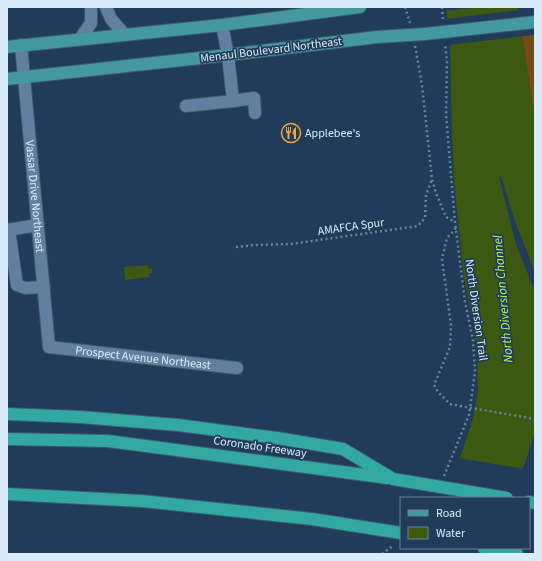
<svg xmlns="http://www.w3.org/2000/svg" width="542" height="561" font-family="'Source Sans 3',sans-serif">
<rect width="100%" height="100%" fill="#203c58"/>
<!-- green -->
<path fill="#734c1a" d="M535 35V115L533 108 522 36Z"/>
<!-- water -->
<path fill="#3c5811" d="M446 7H518L533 108 535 115V272L515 221 501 176 499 177 516 244 535 292V431L526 460 511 498H442L454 476 473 419 478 391 477 357 474 328 464 278 454 180 452 131 450 45Z
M148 265 149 269 152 268V273H149V277L125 280 124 267Z"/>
<!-- pier -->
<path fill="#203c58" d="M444 7H482L444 11Z
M521 10 524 36 448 45 445 19Z
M458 458 524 469 513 498H440L452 476Z
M401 542V548H483L479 554H384L385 552Z"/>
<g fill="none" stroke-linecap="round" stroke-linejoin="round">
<!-- minor casing -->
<g stroke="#3d576e" stroke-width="14">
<g id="minor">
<path d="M106 7 111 19 125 35"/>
<path d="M80 39 91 23V7"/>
<path id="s1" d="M21 45 49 347 237 368"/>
<path d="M233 101 254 98 255 113"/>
<path d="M186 106 233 101 228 55 222 25"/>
<path d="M7 230 38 225"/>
<path d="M9 230 17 285 25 288 44 287"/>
</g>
</g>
<!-- major casing -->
<g stroke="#3d576e" stroke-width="14">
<path id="major" d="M526 23 535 22
M7 47 222 25 360 7
M7 79 228 55 377 37 425 34"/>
</g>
<!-- highway casing -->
<g stroke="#3d576e" stroke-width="14">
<path id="highway" d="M7 414 80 417 178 425 277 438 343 449 393 479
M7 439 108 441 388 478
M7 494 142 501 312 519 401 533
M529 502 535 503
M484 548 517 554"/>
</g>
<!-- path -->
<path stroke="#6b839a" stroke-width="2.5" stroke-dasharray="2 3" stroke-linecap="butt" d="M405 7 410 23
M442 7 443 21
M415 46 422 85 432 179 436 193 446 217 455 222
M456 228 447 238 442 259 451 325 450 347 434 385 438 392 450 404 460 406
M236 247 254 245 291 244 418 226 425 218 426 195 432 179
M444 476 469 415 475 372 473 340 465 302 455 222 446 115 447 61 445 44
M382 554 394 545"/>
<!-- minor -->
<use href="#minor" stroke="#61809f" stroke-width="12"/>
<!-- major -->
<use href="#major" stroke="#4499a1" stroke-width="12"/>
<!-- highway -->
<use href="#highway" stroke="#31a9a2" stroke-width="12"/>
<!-- major-bridge casing -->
<g stroke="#3d576e" stroke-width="14" stroke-linecap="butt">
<path id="major-bridge" d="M425 34 526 23"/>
</g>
<!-- highway-bridge casing -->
<g stroke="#3d576e" stroke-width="14" stroke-linecap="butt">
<path id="highway-bridge" d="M393 479 507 498"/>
</g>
<!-- path-bridge -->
<path stroke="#6b839a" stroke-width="2.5" stroke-dasharray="2 3" stroke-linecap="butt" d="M460 406 535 419"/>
<!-- major-bridge -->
<use href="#major-bridge" stroke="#4499a1" stroke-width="12"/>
<!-- highway-bridge -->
<use href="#highway-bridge" stroke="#31a9a2" stroke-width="12"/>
</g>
<!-- icons -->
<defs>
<g id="restaurant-ring" transform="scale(1)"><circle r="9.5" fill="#203c58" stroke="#f2a541" stroke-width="1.5"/><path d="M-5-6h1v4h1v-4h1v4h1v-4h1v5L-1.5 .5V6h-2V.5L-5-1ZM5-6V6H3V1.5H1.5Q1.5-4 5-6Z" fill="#f2a541"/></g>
</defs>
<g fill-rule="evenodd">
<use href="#restaurant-ring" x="291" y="133"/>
</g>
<g text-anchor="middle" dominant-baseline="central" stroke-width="3.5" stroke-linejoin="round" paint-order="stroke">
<!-- street labels -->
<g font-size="12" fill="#daebfc" stroke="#203c58">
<text transform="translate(271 50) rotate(-7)">Menaul Boulevard Northeast</text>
<text stroke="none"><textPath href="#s1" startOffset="152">Vassar Drive Northeast</textPath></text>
<text transform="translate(351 227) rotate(-8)">AMAFCA Spur</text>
<text transform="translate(476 310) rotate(82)">North Diversion Trail</text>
<text stroke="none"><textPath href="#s1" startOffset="398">Prospect Avenue Northeast</textPath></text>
<text transform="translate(260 447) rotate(8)">Coronado Freeway</text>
</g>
<!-- poi labels -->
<g font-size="12" fill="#daebfc" stroke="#203c58" text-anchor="start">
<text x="305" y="133">Applebee's</text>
</g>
<!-- water labels -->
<g font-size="13" font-style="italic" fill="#b6fa5a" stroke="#203c58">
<text transform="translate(503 299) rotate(-95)">North Diversion Channel</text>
</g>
</g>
<!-- border -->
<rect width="542" height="561" fill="none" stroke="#daebfc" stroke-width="16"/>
<!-- legend -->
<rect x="400" y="497" width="130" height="52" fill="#203c58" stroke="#6a829a"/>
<rect x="408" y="510" width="20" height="6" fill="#4499a1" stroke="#6a829a"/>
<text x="436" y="517" font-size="12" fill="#daebfc">Road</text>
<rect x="408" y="527" width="20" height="12" fill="#3c5811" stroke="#6a829a"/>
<text x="436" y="537" font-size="12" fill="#daebfc">Water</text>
</svg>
